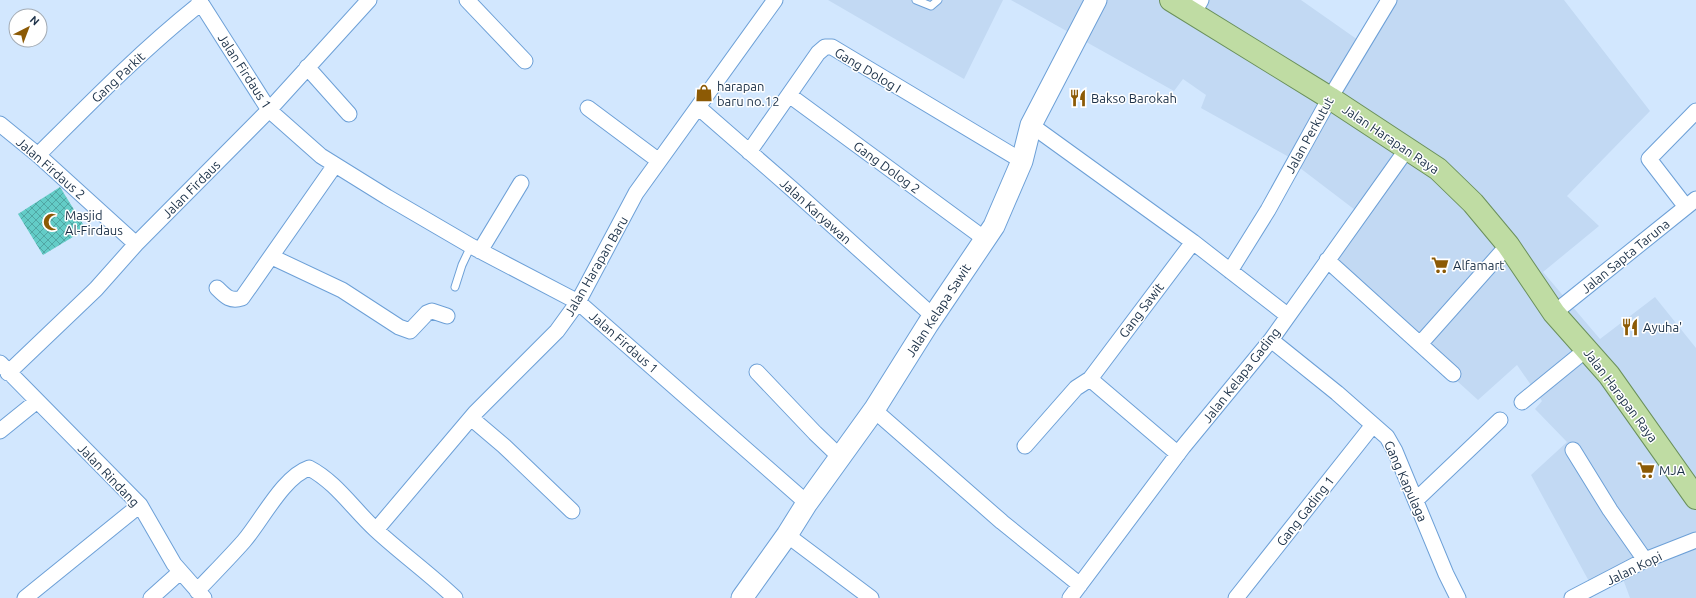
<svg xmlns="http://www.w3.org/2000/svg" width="1696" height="598" font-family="Ubuntu,sans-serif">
<defs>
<pattern id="building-cross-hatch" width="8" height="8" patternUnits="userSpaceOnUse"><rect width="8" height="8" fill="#63ccc7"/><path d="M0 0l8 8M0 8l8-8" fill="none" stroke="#51a6a3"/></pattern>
</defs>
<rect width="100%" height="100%" fill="#d2e7fe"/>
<!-- built -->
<path fill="#c2d9f3" d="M828 0H1003L964 79Z
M1011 0H1301L1358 40 1383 0H1564L1650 111 1567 196 1599 226 1543 272 1600 339 1655 297 1696 348V598H1630L1623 579 1591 585 1531 475 1567 442 1535 409 1542 401 1517 365 1478 400 1328 264 1363 216 1300 168 1289 157 1201 108 1206 95 1183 79 1174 91Z"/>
<!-- building -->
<path fill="url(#building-cross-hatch)" d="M60 187 86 229 43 255 18 214Z"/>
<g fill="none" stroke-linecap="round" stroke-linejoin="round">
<!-- lane casing -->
<g stroke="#6da0d7" stroke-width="9">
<path id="lane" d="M916 0 931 6 938 0
M455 287 462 265 471 246"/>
</g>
<!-- street casing -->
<g stroke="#6da0d7" stroke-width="17">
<path id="street" d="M199 0 269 110 321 156 387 197 471 246 578 302 807 503
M467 0 525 61
M1193 14 1201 0
M307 67 349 114
M789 95 985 239
M698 107 792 189 933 316
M588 108 659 161
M0 124 38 155 136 244
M1031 125 1193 242 1287 315
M749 152 818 53 825 47H832L1022 161
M38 155C90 103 144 48 201 3
M1686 207 1649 159 1696 111
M480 251 521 183
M272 257 342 290 399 327 410 331 427 313 432 311 447 316
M1327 260 1453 374
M1230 271 1268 210 1330 98 1389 0
M217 288C225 296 230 302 242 298L335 165
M1554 313 1696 199
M1271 340 1337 393 1387 437 1395 451 1446 574 1458 598
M1420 344 1508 245
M0 363 140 505 174 564 204 598
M757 372 815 433 840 457
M8 373 96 289 136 244 269 110 369 0
M1090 379 1178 454
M1522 402 1587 349
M874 410 1002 522 1080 585
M471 418 504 446 572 511
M0 431 37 401
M1025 446 1076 388 1090 379 1193 242
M1573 450 1610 510 1645 560
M1417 499 1500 420
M376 530 475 413 557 331 578 302 636 193 775 0
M787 535 871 598
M197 591C213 574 229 558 244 541 262 520 283 477 309 468 336 482 354 510 376 530 402 554 430 574 455 598
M25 598 140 505
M151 598 180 572
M1070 598 1183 447 1271 340 1407 149
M1236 598 1373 425
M1572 598 1645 560 1696 540"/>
</g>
<!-- secondary casing -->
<g stroke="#6da0d7" stroke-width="23">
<path id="secondary" d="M742 598 787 535 807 503 874 410 928 324 994 226 1022 161 1031 125 1096 0"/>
</g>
<!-- primary casing -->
<g stroke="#6a905b" stroke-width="24">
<path id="primary" d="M1171 0 1330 98 1438 169 1473 203 1508 245 1554 313 1609 375 1696 498"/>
</g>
<!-- lane -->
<use href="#lane" stroke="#fff" stroke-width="7"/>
<!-- street -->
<use href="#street" stroke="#fff" stroke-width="15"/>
<!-- secondary -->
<use href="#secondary" stroke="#fff" stroke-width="21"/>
<!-- primary -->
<use href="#primary" stroke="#bfdca3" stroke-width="22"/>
</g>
<!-- icons -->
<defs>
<g id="shop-bare" transform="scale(1.38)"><path d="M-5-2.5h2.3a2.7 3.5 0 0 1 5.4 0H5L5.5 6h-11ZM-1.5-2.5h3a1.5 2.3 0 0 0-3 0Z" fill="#8c5a05" stroke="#fff" stroke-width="2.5" paint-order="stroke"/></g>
<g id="restaurant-bare" transform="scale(1.38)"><path d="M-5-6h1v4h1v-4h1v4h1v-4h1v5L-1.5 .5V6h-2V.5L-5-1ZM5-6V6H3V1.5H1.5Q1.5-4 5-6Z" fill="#8c5a05" stroke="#fff" stroke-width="2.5" paint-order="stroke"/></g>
<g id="mosque-bare" transform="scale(1.38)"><path d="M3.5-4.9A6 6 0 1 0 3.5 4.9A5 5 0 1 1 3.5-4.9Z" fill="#8c5a05" stroke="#fff" stroke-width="2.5" paint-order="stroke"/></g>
<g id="supermarket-bare" transform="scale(1.38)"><path d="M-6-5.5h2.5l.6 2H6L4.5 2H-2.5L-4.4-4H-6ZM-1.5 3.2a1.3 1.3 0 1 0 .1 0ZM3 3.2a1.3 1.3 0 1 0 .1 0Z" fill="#8c5a05" stroke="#fff" stroke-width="2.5" paint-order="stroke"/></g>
</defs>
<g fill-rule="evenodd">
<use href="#shop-bare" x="704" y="93"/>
<use href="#restaurant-bare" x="1078" y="98"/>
<use href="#mosque-bare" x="52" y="222"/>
<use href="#supermarket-bare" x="1440" y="265"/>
<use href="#restaurant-bare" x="1630" y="327"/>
<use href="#supermarket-bare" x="1646" y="470"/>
</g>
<g text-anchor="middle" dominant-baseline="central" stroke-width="3" stroke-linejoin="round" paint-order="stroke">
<!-- street labels -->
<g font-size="13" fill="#1b3047" stroke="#fff">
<text transform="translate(868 70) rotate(31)">Gang Dolog I</text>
<text transform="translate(245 71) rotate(57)">Jalan Firdaus 1</text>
<text transform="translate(118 77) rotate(-43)">Gang Parkit</text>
<text transform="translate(1309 135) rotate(-61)">Jalan Perkutut</text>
<text transform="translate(1391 139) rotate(34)">Jalan Harapan Raya</text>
<text transform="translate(887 167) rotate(36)">Gang Dolog 2</text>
<text transform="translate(51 168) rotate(41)">Jalan Firdaus 2</text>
<text transform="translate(191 189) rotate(-45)">Jalan Firdaus</text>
<text transform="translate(816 211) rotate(42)">Jalan Karyawan</text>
<text transform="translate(1625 256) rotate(-39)">Jalan Sapta Taruna</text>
<text transform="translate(596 266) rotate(-60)">Jalan Harapan Baru</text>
<text transform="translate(938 310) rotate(-57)">Jalan Kelapa Sawit</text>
<text transform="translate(1141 310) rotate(-53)">Gang Sawit</text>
<text transform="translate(624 342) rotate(41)">Jalan Firdaus 1</text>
<text transform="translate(1241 375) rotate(-52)">Jalan Kelapa Gading</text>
<text transform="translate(1621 395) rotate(53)">Jalan Harapan Raya</text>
<text transform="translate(109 475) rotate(46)">Jalan Rindang</text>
<text transform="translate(1406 481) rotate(66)">Gang Kapulaga</text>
<text transform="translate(1305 511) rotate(-52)">Gang Gading 1</text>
<text transform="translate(1634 568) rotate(-26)">Jalan Kopi</text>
</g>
<!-- poi labels -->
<g font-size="13" fill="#1b3047" stroke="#fff" text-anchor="start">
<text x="717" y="86">harapan<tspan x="717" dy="15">baru no.12</tspan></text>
<text x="1091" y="98">Bakso Barokah</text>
<text x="65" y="215">Masjid<tspan x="65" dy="15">Al-Firdaus</tspan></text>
<text x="1453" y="265">Alfamart</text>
<text x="1643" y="327">Ayuha'</text>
<text x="1659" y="470">MJA</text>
</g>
</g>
<!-- north arrow -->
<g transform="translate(28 28) rotate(42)"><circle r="19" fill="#ffffff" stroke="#a4acb5"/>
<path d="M0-3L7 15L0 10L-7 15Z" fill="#8c5a05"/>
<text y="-6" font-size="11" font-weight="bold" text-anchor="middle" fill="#1b3047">N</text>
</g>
</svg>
